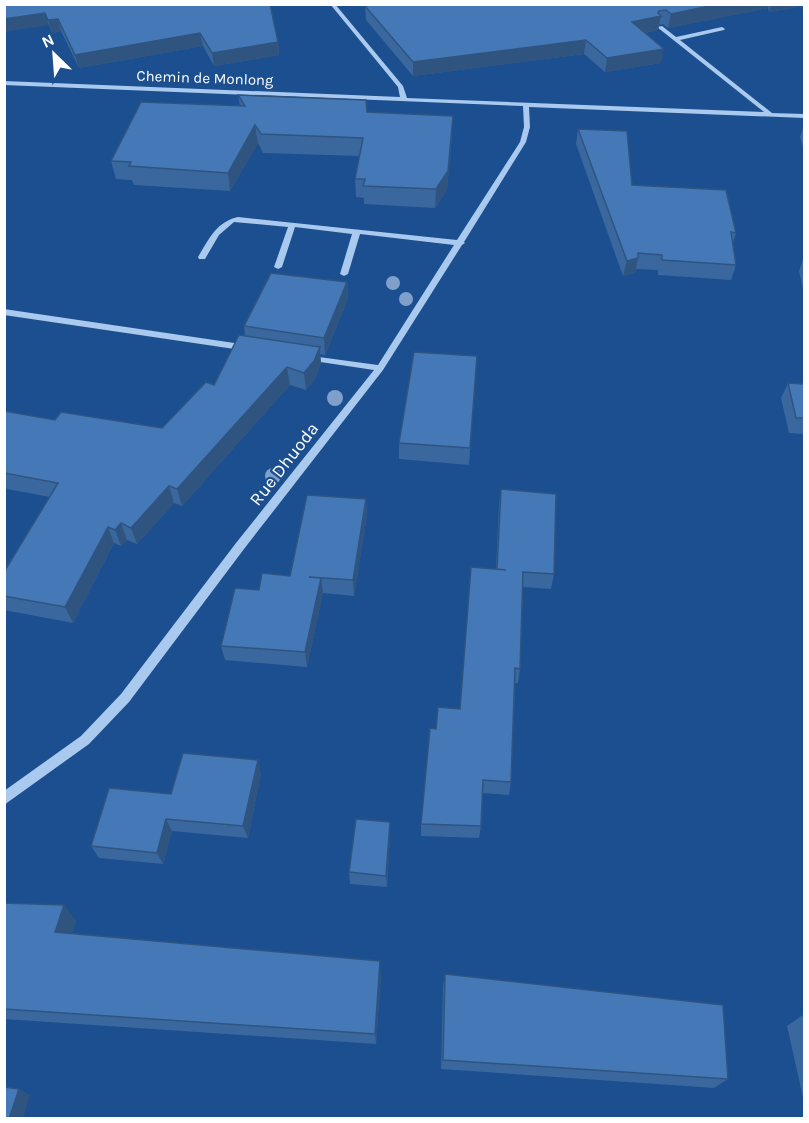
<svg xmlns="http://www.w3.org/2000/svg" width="809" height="1123" font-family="Karla,sans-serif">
<rect width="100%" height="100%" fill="#1b4f8f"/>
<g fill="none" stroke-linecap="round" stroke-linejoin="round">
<!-- minor -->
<path fill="#a9c9ee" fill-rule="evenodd" d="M330 4H335L403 86 407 98 764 112 657 27 662 26 676 37 722 27 725 29 724 30 680 40 772 113 804 114V118L529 107 530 127 526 142 464 242 465 243 462 245 383 370 244 549 129 702 89 744 4 805V791L81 736 121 694 236 543 374 370 307 360 303 357 304 355 378 365 454 245 360 234 348 274 344 276 340 274 352 234 295 227 282 267 278 269 274 267 288 227 234 222 219 235 205 259H199L198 257C209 239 216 222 238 217L457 240 520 142 524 127 523 106 4 85V81L400 97 398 87Z
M4 309 248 345 252 348 248 351 4 315Z"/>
</g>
<!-- trees -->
<g fill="#7ea0ca">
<circle cx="393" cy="283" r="7"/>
<circle cx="406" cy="299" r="7"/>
<circle cx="335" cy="398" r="8"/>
<circle cx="273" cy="476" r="8"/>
</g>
<!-- wall -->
<path fill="#3a679d" d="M4 4 278 42 279 55 214 66 203 46 79 68 61 31 52 33 49 25Z
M374 4H804V6L769 12 768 8 668 28 663 24 659 25 658 30 645 33 661 63 605 72 584 54 413 76 366 20 365 6Z
M238 95 367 112 452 135 447 190 435 208 364 204V198L356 197 355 179 359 156 263 153 258 143 230 191 134 185 132 180 116 179 111 161 240 106Z
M804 125V151L800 137Z
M578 129 632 185 736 233 733 243 736 265 731 280 658 275V270L636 269 635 273 623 276 576 144Z
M804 256V293L799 271Z
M347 282 348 299 325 355 320 354 321 364 315 379 306 390 290 385 182 506 174 503 137 544 127 540 121 546 114 543 73 623 4 610V572L50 497 7 489 4 485V411L55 420 162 428 214 385 245 336 244 326Z
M477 356 469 465 399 459V443Z
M788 383 804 384V434L789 433 781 398Z
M501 489 554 574 551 589 523 587 520 669 518 683H515L511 782 509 795 482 793 481 826 479 838 421 836V824L436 729 460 709 496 569 499 505Z
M366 499 367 515 354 596 323 593 307 667 225 660 221 646 259 590 290 576Z
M261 773 248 838 172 831 163 864 99 858 91 846 171 794Z
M390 835 387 887 350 884 349 872Z
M4 903 76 920 72 933 381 974 376 1044 4 1019Z
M445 974 728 1079 714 1088 441 1069 443 986Z
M803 1015H804V1102L787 1026Z"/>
<!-- shaded-wall -->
<path fill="#305480" d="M719 4H769L768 8 668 28 671 14Z
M771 4H804V6L769 12Z
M659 11 658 17 661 16 658 30 629 36 632 22 658 13Z
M45 13 49 25 4 32V19Z
M58 19 61 31 52 33 48 20Z
M200 33 203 46 79 68 75 55Z
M586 40 584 54 413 76V62Z
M278 42 279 55 214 66 212 53Z
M664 49 661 63 605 72 607 58Z
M453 116 447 190 435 208 436 189Z
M255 125 258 143 230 191 228 173Z
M638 258 635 273 623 276 627 261Z
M347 282 348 299 325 355 324 338Z
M320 347 321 364 315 379 306 390 304 373Z
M287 367 290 385 182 506 177 489Z
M169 486 174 503 137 544 131 528Z
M366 499 367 515 354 596 353 580Z
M121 523 127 540 121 546 115 530Z
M108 527 114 543 73 623 65 607Z
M321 578 323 594 307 667 305 652Z
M258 760 261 773 248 838 243 826Z
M166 819 172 831 163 864 157 853Z
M390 822V835L387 887 386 876Z
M64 905 76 920 68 945 55 932Z
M380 961 381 974 376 1044 375 1034Z
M19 1089 30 1095 23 1119H9Z"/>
<!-- building -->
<path fill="#4478b7" stroke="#305480" stroke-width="1.5" d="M4 4H270L278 42 212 53 200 33 75 55 58 19 48 20 45 13 4 19Z
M377 4H719L671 14 666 10 659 11 658 13 661 16 632 22 664 49 607 58 586 40 413 62 365 6Z
M238 95 366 100 367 112 453 116 448 171 436 189 363 186 365 179H355L363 138 261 134 255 125 228 173 129 166 131 162 111 161 141 102 245 106Z
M578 129 627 131 632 185 726 190 736 233 731 232 736 265 662 260V255L638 253V258L627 261Z
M271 273 347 282 324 338 244 326Z
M239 335 320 347 314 361 304 373 287 367 177 489 169 486 131 528 121 523 115 530 108 527 65 607 4 596V572L58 483 4 473V411L55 420 61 412 162 428 206 382 214 385Z
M414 352 477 356 470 448 399 443Z
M788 383 804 384V418H796Z
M501 489 556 494 554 574 523 572 520 669 515 668 511 782 483 780 481 826 421 824 430 728 436 729 438 707 460 709 471 567 506 570 497 569Z
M307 495 366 499 353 580 309 577 321 578 305 652 221 646 235 588 259 590 262 573 290 576Z
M183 753 258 760 243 826 166 819 157 853 91 846 109 788 171 794Z
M356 819 390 822 386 876 349 872Z
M4 903 64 905 55 932 380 961 375 1034 4 1009Z
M445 974 723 1005 728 1079 443 1060Z
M4 1087 19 1089 9 1119H4Z"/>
<g text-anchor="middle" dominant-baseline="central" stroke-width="4.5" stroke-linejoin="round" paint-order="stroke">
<!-- far-street labels -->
<g font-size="15" fill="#fff" stroke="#1b4f8f">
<text transform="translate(205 78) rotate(2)">Chemin de Monlong</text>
</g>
<!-- street labels -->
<g font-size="18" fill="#fff" stroke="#1b4f8f">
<text transform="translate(284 464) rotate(-52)">Rue Dhuoda</text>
</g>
</g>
<!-- border -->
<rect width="809" height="1123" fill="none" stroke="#ffffff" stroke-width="12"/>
<!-- north arrow -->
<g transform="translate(54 54) rotate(335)" stroke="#1b4f8f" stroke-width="4.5" paint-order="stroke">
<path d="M0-4.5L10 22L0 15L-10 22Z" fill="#ffffff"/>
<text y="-9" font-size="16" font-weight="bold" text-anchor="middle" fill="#ffffff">N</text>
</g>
</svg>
